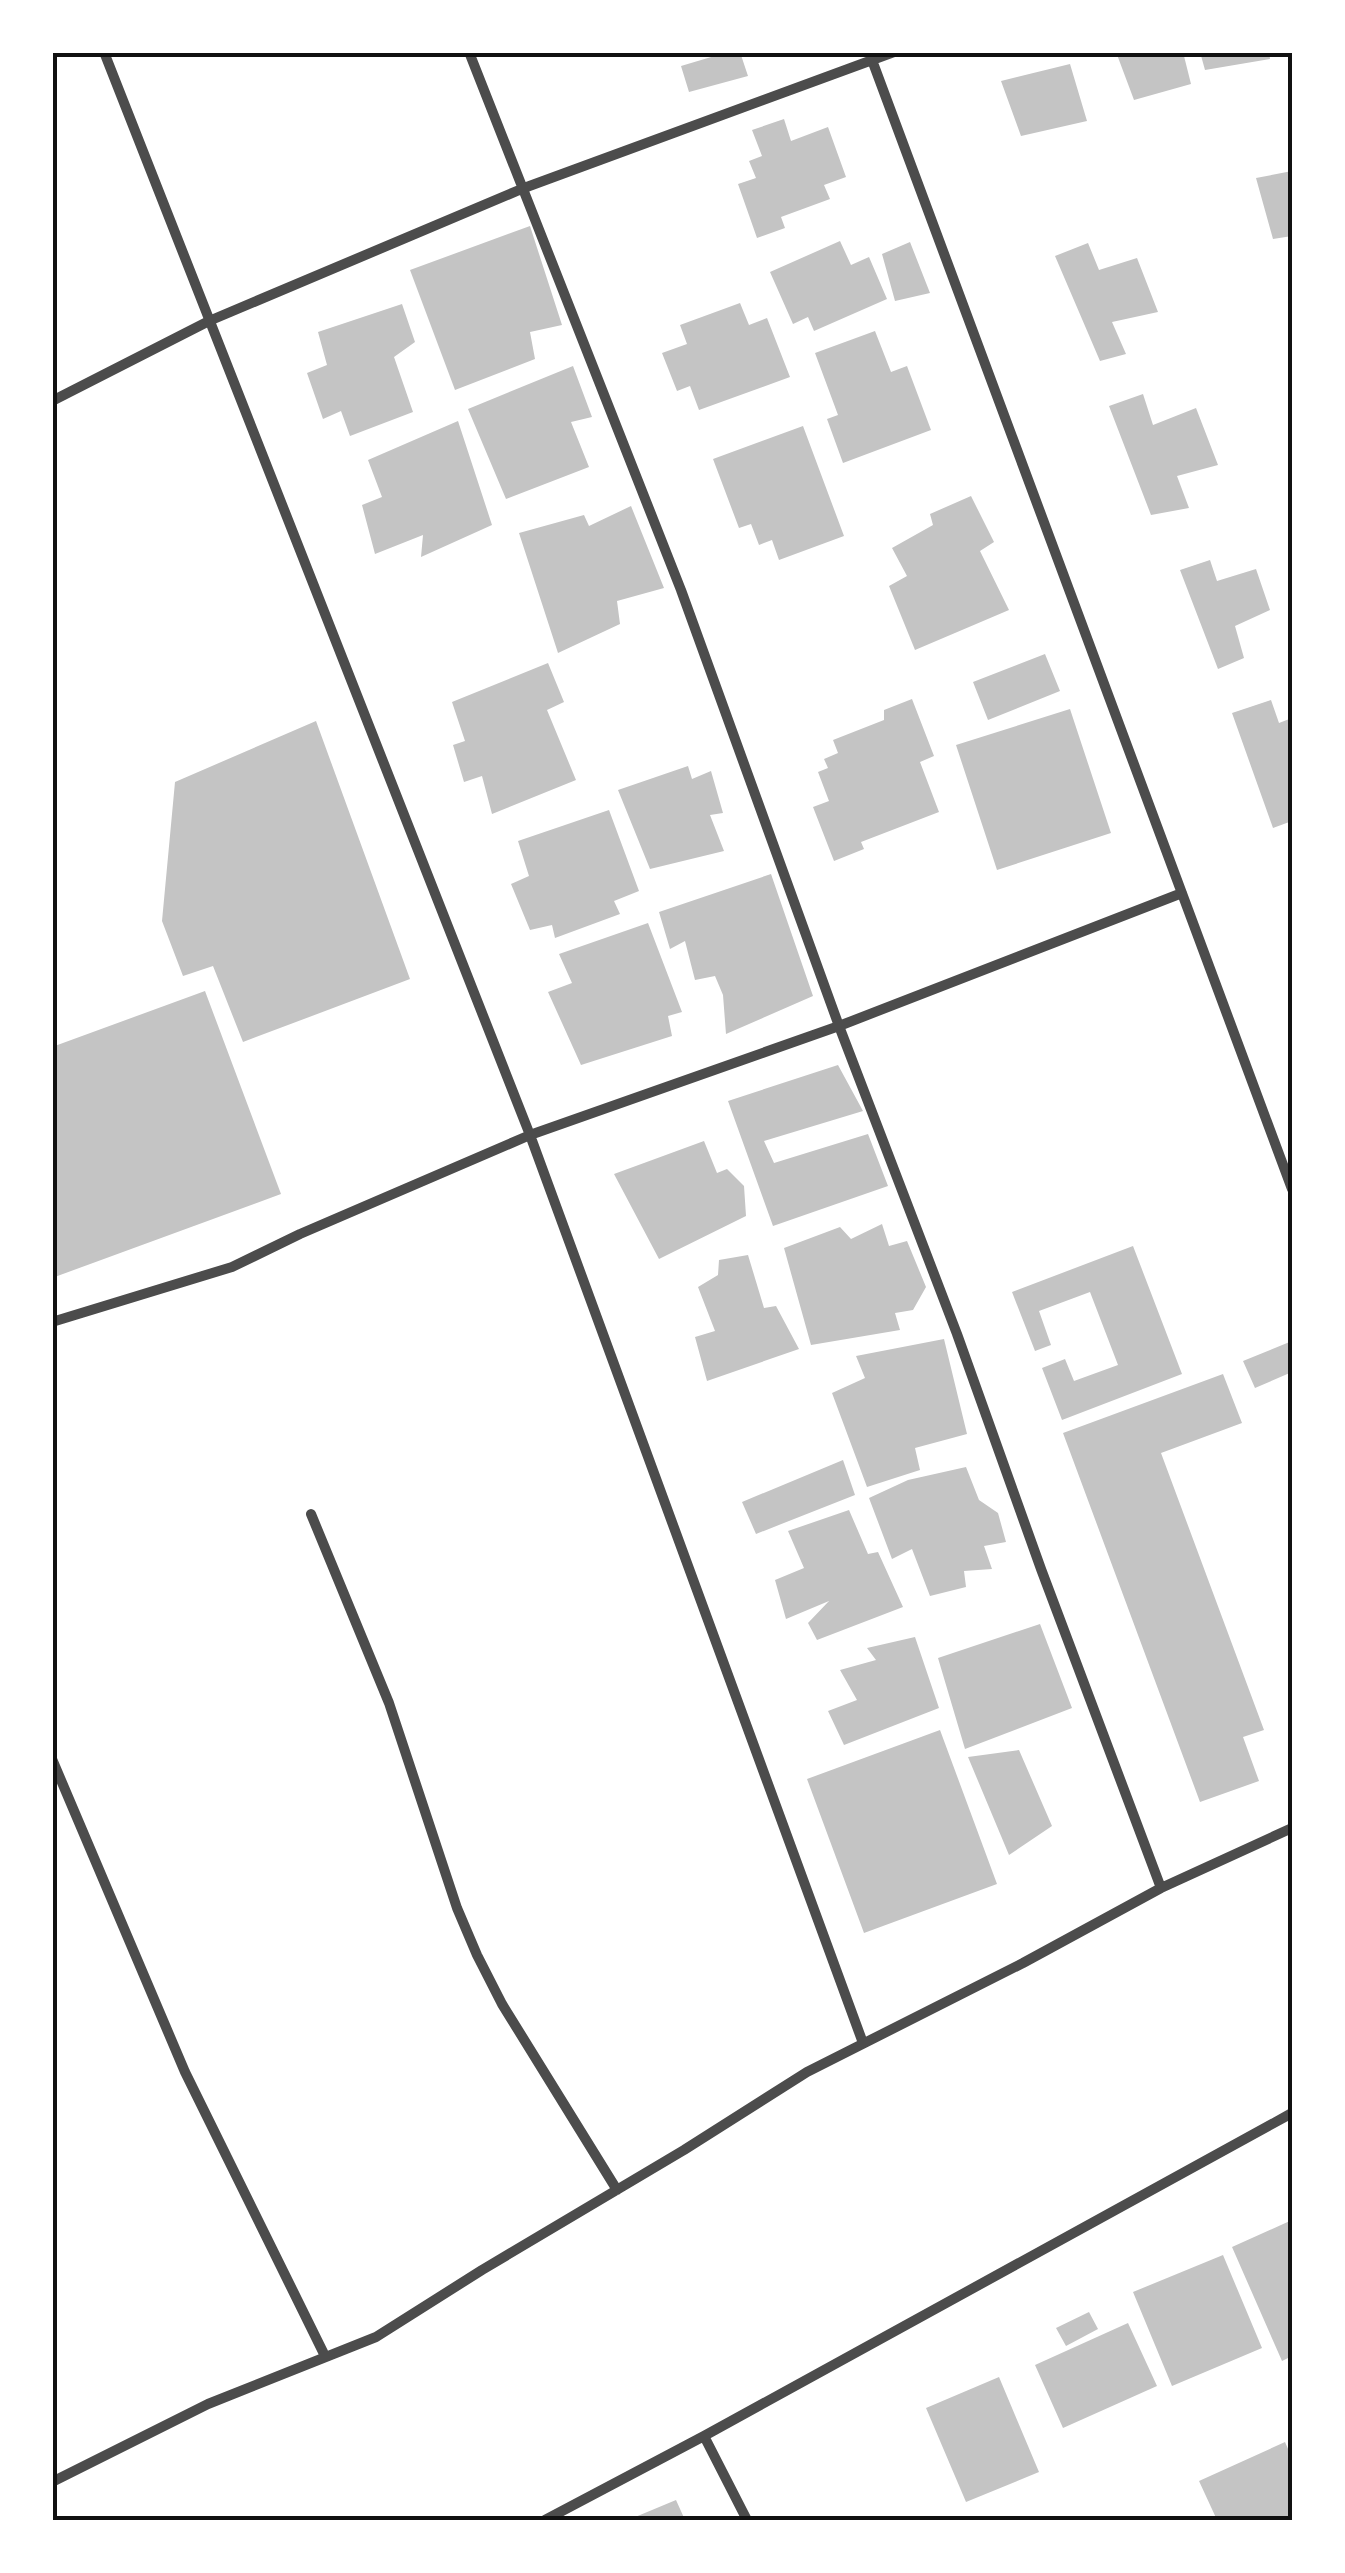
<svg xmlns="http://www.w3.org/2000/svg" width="1345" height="2573" font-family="'Open Sans',sans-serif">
<rect width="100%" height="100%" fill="#fff"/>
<!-- building -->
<path fill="#c4c4c4" d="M728 52H740L748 76 689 92 681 66Z
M1116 52H1183L1191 84 1134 100Z
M1200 52H1269L1270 59 1205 70Z
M1070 64 1087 121 1021 136 1001 81Z
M784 119 791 141 828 127 846 177 824 185 830 199 781 217 785 228 757 238 738 184 756 178 749 161 762 156 752 130Z
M1292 171V236L1273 239 1256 178Z
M530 226 562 325 530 332 535 359 455 390 410 270Z
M840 241 851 265 869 257 887 299 814 331 808 317 793 324 770 272Z
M910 242 930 293 895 301 882 254Z
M1088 243 1099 270 1137 258 1158 312 1112 322 1126 354 1100 361 1055 256Z
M740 303 749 325 767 318 790 377 699 410 690 386 677 391 662 353 687 344 680 325Z
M402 304 415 342 394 357 413 412 350 436 341 411 323 419 307 373 327 365 318 332Z
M875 331 891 372 907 366 931 430 843 463 827 419 838 415 815 353Z
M573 366 592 417 571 422 589 467 506 499 468 409Z
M1143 394 1153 425 1196 408 1218 465 1177 476 1189 508 1151 515 1109 406Z
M458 421 492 525 421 557 423 535 375 554 362 505 382 497 368 460Z
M803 426 844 536 779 560 772 540 759 545 751 524 739 528 713 459Z
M971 496 994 542 980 551 1009 610 915 650 889 586 907 576 892 548 933 525 930 514Z
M631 506 664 588 617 601 620 624 558 653 519 533 584 515 589 526Z
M1210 560 1217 581 1256 569 1270 610 1235 626 1244 658 1218 669 1180 570Z
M1045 654 1060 691 988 720 973 682Z
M548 663 564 702 547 710 576 780 492 814 482 776 464 782 453 745 465 741 452 702Z
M912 699 934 756 920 762 939 812 861 842 864 849 834 861 813 807 829 801 818 772 828 768 824 759 838 753 833 740 884 720V710Z
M1271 700 1279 723 1292 718V821L1273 828 1232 713Z
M1070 709 1111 833 997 870 956 745Z
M316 721 410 979 243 1042 213 966 183 976 162 921 175 782Z
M688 766 692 779 711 771 723 813 710 815 724 851 650 869 618 790Z
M609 810 639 891 614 901 620 914 555 938 552 925 530 930 511 884 529 876 518 841Z
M771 874 813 996 726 1034 723 995 715 976 695 980 685 941 670 949 659 912Z
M648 923 682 1012 668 1016 672 1036 581 1065 548 992 572 983 559 954Z
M205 991 281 1194 52 1278V1114L55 1113 52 1107V1047Z
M838 1065 863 1111 764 1141 774 1163 868 1134 888 1186 773 1226 728 1101Z
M704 1141 717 1173 727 1169 744 1186 746 1216 659 1259 614 1174Z
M882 1224 889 1246 907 1241 926 1287 913 1310 895 1313 900 1330 811 1345 784 1248 840 1227 851 1239Z
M1133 1246 1182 1374 1062 1420 1042 1368 1065 1359 1074 1381 1118 1365 1090 1292 1039 1311 1051 1345 1035 1351 1012 1292Z
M748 1255 764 1308 776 1306 799 1349 707 1381 695 1337 715 1331 698 1287 718 1275 719 1260Z
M944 1339 967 1434 915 1448 920 1470 867 1487 832 1393 865 1378 856 1356Z
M1292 1341V1372L1255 1388 1243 1361Z
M1223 1374 1242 1423 1161 1453 1264 1730 1243 1737 1259 1781 1200 1802 1063 1433Z
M843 1460 855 1495 756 1534 742 1502Z
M966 1467 979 1500 998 1513 1006 1542 984 1546 992 1569 964 1571 966 1587 930 1596 912 1549 892 1559 869 1498 908 1480Z
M849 1510 868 1554 878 1552 903 1607 817 1640 808 1623 829 1601 786 1619 775 1580 804 1568 788 1531Z
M1040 1624 1072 1708 965 1749 938 1658Z
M915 1637 939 1708 844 1745 828 1711 857 1700 840 1670 876 1660 867 1648Z
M940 1730 997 1884 864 1933 807 1779Z
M1019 1750 1052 1826 1009 1855 968 1757Z
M1292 2220V2356L1282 2361 1232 2247Z
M1223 2255 1262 2348 1172 2386 1133 2292Z
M1089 2312 1098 2329 1066 2346 1056 2328Z
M1128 2323 1157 2386 1063 2428 1035 2365Z
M999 2377 1039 2472 966 2502 926 2408Z
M1285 2442 1292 2458V2515L1280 2520H1217L1199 2481Z
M676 2500 685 2520H628Z"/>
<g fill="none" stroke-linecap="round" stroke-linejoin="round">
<!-- minor -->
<path stroke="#4c4c4c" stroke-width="10" d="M104 52 530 1135 863 2043
M469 52 681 590 839 1026 957 1334 1041 1569 1161 1888
M869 52 1292 1189
M52 401 209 321 524 188 894 52
M52 1322 232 1267 300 1234 530 1135 839 1026 1182 893
M311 1514 389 1703 457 1908 477 1955 502 2004 617 2190
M52 1759 185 2072 325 2356
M704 2436 747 2520
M52 2482 208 2404 376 2337 482 2270 684 2150 807 2072 1023 1963 1161 1888 1292 1828
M545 2520 704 2436 1292 2113"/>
</g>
<!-- border -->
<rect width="1345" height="2573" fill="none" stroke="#ffffff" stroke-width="110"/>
<rect x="55" y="55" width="1235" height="2463" fill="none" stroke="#111" stroke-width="4"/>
</svg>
